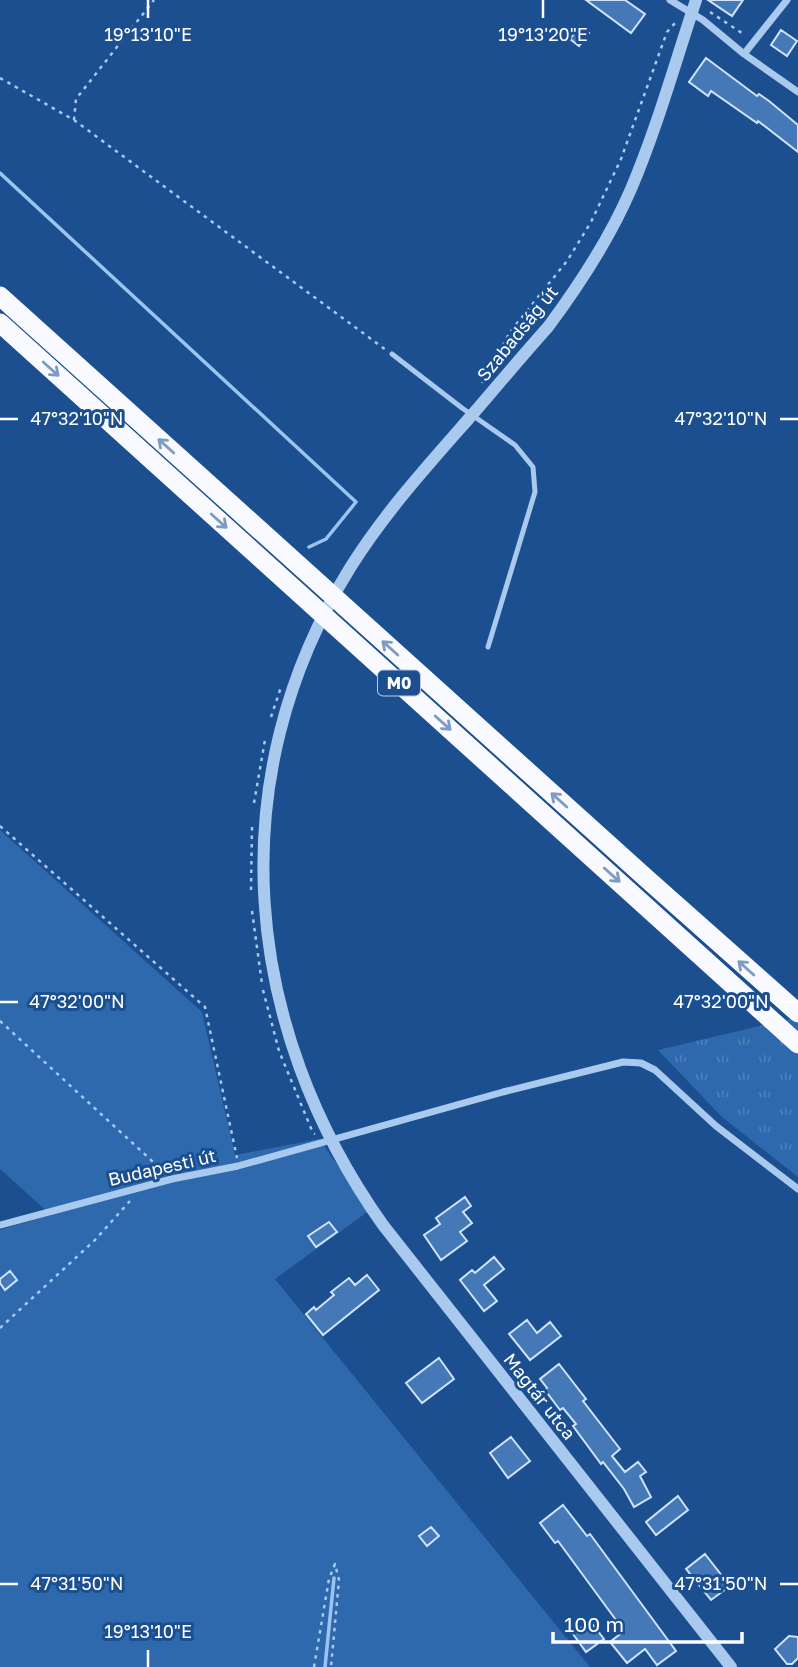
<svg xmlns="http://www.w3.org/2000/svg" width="798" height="1667" font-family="'Golos Text',sans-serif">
<defs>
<pattern id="grass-tufts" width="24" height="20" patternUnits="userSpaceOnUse" patternTransform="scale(1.75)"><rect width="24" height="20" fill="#2e69ad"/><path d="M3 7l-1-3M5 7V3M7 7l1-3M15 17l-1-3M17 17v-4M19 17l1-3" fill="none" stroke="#4d80b9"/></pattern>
</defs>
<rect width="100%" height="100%" fill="#1b4f8f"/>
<!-- grass -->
<path fill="url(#grass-tufts)" d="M798 1017V1177L722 1117 658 1050Z"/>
<!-- garden -->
<path fill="#2e69ad" d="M0 830 202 1012 235 1155 319 1139 370 1210 275 1279 590 1667H0V1230L51 1215 0 1169Z"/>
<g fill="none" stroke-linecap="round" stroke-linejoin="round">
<!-- stream -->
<path stroke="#9cc4f0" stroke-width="3.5" d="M0 173 356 502 326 539 309 547
M325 1667 334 1578"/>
</g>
<!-- building -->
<path fill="#4478b7" stroke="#cfe3fa" stroke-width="2" d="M586 0H625L645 14 631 33Z
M708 0H743L732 16Z
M580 26 589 33 579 46 570 39Z
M781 30 797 41 787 56 771 45Z
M706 58 757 96 759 94 769 101 798 125V152L758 121 757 123 711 91 708 96 689 82Z
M465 1197 471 1206 463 1212 472 1223 460 1232 467 1241 441 1260 424 1235 440 1224 436 1218Z
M329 1222 337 1232 316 1247 308 1236Z
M494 1257 504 1269 484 1285 497 1301 484 1311 460 1280 472 1270 475 1273Z
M10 1271 17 1280 5 1290 0 1283V1279Z
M367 1275 379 1290 323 1335 306 1314 314 1307 316 1310 334 1295 331 1292 349 1278 355 1285Z
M527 1320 537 1333 550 1322 561 1336 530 1360 509 1334Z
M439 1358 454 1379 422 1403 406 1383Z
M559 1364 586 1399 583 1401 620 1449 612 1456 625 1472 638 1462 646 1472 640 1476 651 1497 634 1507 624 1489 603 1462 601 1464 573 1426 576 1424 563 1408 560 1410 545 1390 547 1388 540 1379Z
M511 1437 530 1461 508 1478 490 1453Z
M678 1496 688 1510 656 1535 646 1522Z
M563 1505 587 1536 590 1534 676 1651 657 1665 645 1649 627 1663 610 1642 624 1631 558 1541 555 1543 540 1523Z
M431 1527 439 1536 427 1546 419 1536Z
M705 1554 730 1586 711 1600 686 1569Z
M590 1621 604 1639 586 1652 573 1634Z
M789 1636 798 1637V1658L792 1664H787L775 1649Z"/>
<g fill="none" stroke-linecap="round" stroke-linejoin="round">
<!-- path -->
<path stroke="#a9c9ee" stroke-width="2.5" stroke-dasharray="3.5 5" stroke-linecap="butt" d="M710 12 745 35
M0 78 74 120 386 350
M74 120 76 99 154 0
M482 383 510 332 567 261 591 222 621 159 667 32 676 22
M271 717 281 687
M254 803 265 740
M0 826 205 1007 237 1158
M251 890 252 827
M252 911 262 984
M263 990 279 1051 313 1133 315 1134
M0 1021 164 1172
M0 1328 95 1240 130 1201
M314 1667 329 1579 335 1564 339 1580 331 1667"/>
<!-- service -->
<path stroke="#a9c9ee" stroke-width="5" d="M392 354 462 408 515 445 533 467 535 492 488 647"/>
<!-- minor -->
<path stroke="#a9c9ee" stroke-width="7" d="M670 0 703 20 744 54 798 92
M744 54 787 0
M0 1225 172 1179 238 1166 503 1092 623 1062 641 1063 655 1070 716 1126 798 1189"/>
<!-- tertiary -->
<path stroke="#a9c9ee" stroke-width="12" d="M696 0C675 63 657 128 631 189 610 238 580 284 548 327 522 356 497 386 472 415 429 464 385 512 350 568 219 779 242 1026 383 1225L731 1667"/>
<!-- trunk -->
<path stroke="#f8faff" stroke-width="19" d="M0 296 646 878 798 1013
M0 323 798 1044"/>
</g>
<!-- one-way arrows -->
<defs><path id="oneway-shaft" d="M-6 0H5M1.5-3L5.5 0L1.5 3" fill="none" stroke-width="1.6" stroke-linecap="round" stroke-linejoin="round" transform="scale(1.75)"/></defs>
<g stroke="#7e9cc1">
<use href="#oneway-shaft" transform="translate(51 369) rotate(42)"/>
<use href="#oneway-shaft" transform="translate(166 446) rotate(-138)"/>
<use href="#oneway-shaft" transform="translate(219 521) rotate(42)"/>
<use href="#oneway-shaft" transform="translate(390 648) rotate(-138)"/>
<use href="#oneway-shaft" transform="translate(443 723) rotate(42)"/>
<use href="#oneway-shaft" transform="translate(559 800) rotate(-138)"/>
<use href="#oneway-shaft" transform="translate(612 875) rotate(42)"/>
<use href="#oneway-shaft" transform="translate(746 968) rotate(-138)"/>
</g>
<!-- ticks -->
<path fill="none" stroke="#fff" stroke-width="2.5" d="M148 0V18M543 0V18M0 419H18M780 419H798M0 1002H18M780 1002H798M0 1584H18M780 1584H798M148 1650V1667"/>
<g text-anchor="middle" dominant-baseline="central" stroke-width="6" stroke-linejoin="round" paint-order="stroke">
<!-- shield labels -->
<rect fill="#1b4f8f" stroke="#bbcadd" stroke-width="2" x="378" y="670.5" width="42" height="25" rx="5"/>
<g font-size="16" font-weight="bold" fill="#fff">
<text x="399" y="683">M0</text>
</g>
<!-- street labels -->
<g font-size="18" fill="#fff" stroke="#1b4f8f">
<text transform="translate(517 333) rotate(-51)">Szabadság út</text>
<text transform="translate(162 1167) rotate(-13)">Budapesti út</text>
<text transform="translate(540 1396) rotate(52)">Magtár utca</text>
</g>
</g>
<g font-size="18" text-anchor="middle" fill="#fff" stroke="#1b4f8f" stroke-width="6" stroke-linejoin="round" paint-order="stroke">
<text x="148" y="41">19°13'10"E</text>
<text x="543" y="41">19°13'20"E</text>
<text x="77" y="425">47°32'10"N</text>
<text x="721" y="425">47°32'10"N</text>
<text x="77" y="1008">47°32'00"N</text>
<text x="721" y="1008">47°32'00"N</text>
<text x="77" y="1590">47°31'50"N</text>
<text x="721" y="1590">47°31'50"N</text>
<text x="148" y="1638">19°13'10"E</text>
</g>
<!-- scale -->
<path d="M553 1632v10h189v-10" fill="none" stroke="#ffffff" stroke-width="3.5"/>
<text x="564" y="1632" font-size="21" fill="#ffffff" stroke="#1b4f8f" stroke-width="5" paint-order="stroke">100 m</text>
</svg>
